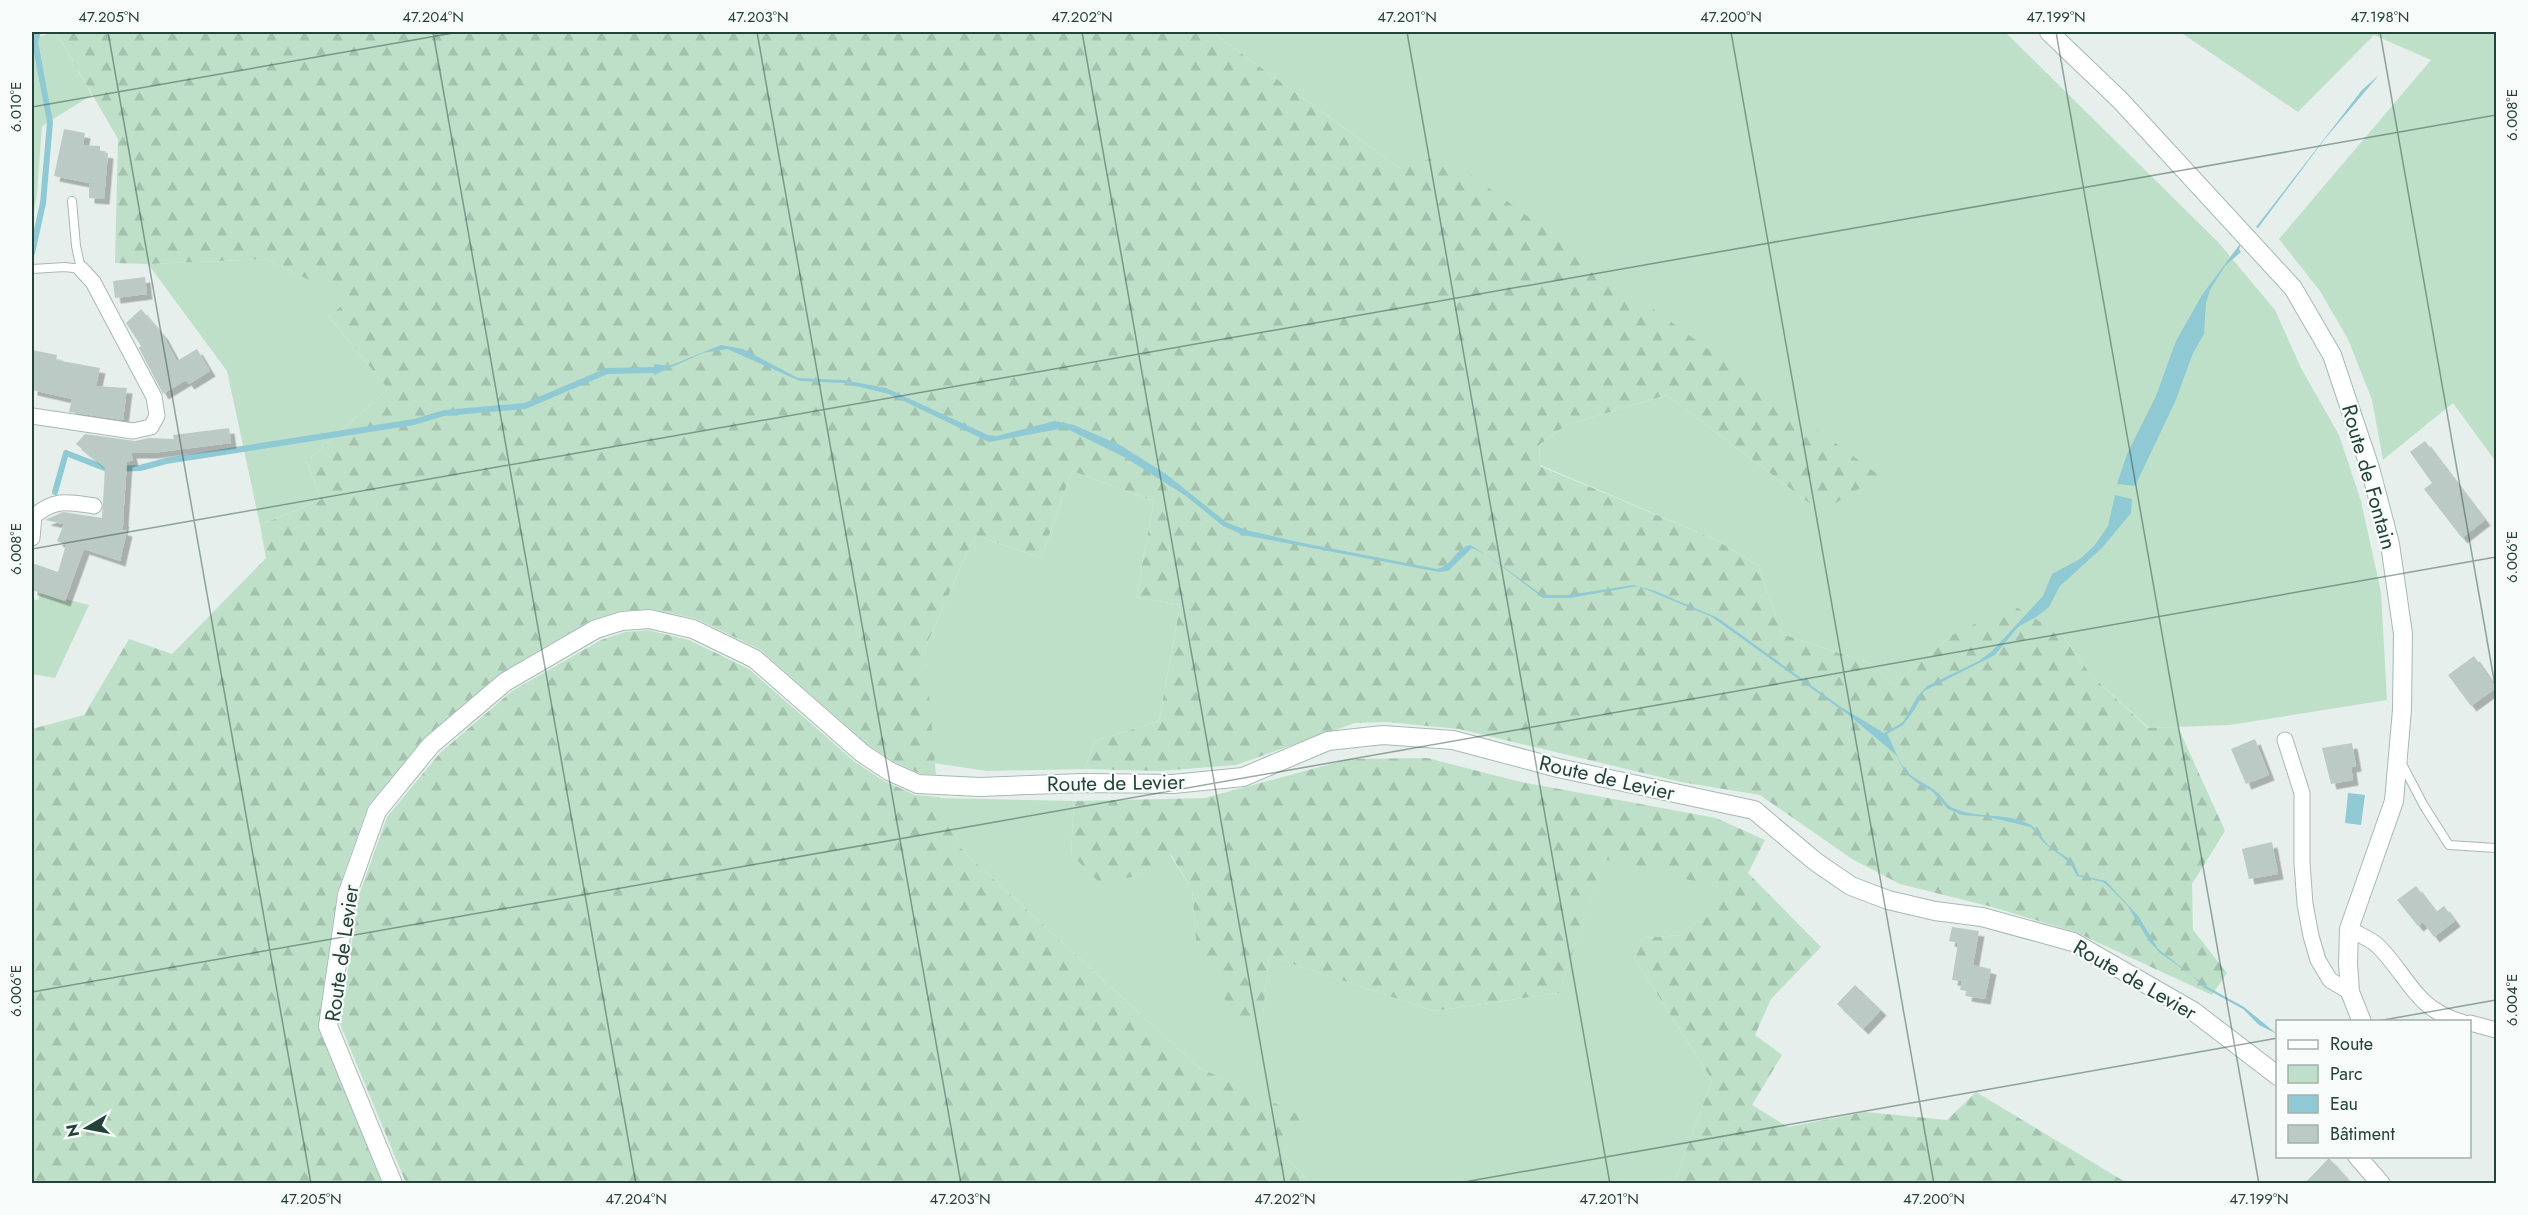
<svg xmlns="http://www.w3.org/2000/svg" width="2528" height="1215" font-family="Jost,sans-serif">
<defs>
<pattern id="forest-firs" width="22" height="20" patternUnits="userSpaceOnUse" patternTransform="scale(1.5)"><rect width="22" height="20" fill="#bfe0c8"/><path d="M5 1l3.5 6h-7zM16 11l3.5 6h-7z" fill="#a4c1ad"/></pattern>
<filter id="shadow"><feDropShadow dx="5.5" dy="5.5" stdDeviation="0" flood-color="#0004"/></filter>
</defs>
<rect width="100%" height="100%" fill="#e6efeb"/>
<!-- green -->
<path fill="#bfe0c8" d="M32 32 33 34 41 36 56 32 92 95 42 126 37 194 32 223Z
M1214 32H2005L2219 243 2275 310 2301 368 2339 435 2361 501 2381 592 2387 700 2230 725 2149 728 2091 675 2063 636 1952 635 1894 685 1872 664 1782 634 1758 565 1714 539 1540 465 1539 445 1566 425 1667 395 1821 512 1401 169 1220 38Z
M2180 32H2496V462L2453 403 2383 460 2372 400 2348 339 2320 291 2279 239 2431 60 2374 35 2298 112Z
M265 259 350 299 329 317 388 389 307 461 321 500 260 525 227 371 148 264Z
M1072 471 1154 501 1136 597 1180 605 1159 721 1095 741 1085 769 987 771 933 763 925 648 975 535 1041 558Z
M41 593 89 605 55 678 32 674V599L38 600Z
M940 798 1074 801 1071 854 1132 877 1170 855 1192 889 1196 941 1263 1014 1269 956 1434 1011 1559 993 1604 858 1731 890 1681 935 1643 938 1635 959 1712 1080 1674 1183H1310L1283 1153 1301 1116 1198 1067 962 850Z"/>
<!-- forest -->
<path fill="url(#forest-firs)" d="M56 32H1214L1220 38 1401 169 1443 154 1880 476 1821 512 1667 395 1566 425 1539 445 1540 466 1714 539 1758 565 1782 634 1872 664 1894 685 1952 635 2013 605 2063 636 2091 675 2148 728 2178 727 2225 831 2192 884 2193 930 2227 973 2212 995 2075 932 1992 907 1900 884 1852 859 1760 795 1681 782 1459 729 1386 722 1355 723 1236 765 1160 771 1085 769 1095 741 1159 721 1180 605 1136 597 1154 501 1072 471 1041 558 975 535 925 648 936 775 921 774 894 762 868 745 761 650 697 619 650 609 621 611 591 620 500 674 424 738 368 806 337 893 318 1027 383 1183H32V729L84 715 129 639 172 654 266 558 260 525 321 500 307 461 388 389 329 317 349 299 265 259 148 264 115 263 118 139Z
M648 630 689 640 749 669 855 762 884 781 915 795 940 797 962 850 1198 1067 1302 1116 1283 1153 1310 1183H406L340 1024 358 898 387 817 440 753 512 691 601 640 625 632Z
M1427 758 1521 782 1716 818 1765 840 1748 873 1821 947 1771 999 1755 1035 1782 1055 1752 1105 1788 1127 1865 1112 1947 1120 1976 1092 2127 1183H1674L1712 1080 1635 959 1643 938 1681 935 1730 890 1604 859 1559 993 1434 1011 1269 956 1263 1015 1236 1022 1196 941 1192 889 1171 855 1132 877 1100 883 1071 854 1074 801 1205 798 1349 759Z"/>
<!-- water -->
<path fill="#8ec9d4" d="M2379 75 2324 140 2258 228 2256 227 2362 90Z
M2243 240 2239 249 2241 252 2225 266 2210 290 2206 303 2204 334 2193 353 2175 402 2135 486 2117 484 2127 454 2156 396 2176 341 2202 295Z
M721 345 743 349 798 378 843 380 886 388 988 435 997 436 1055 421 1074 425 1120 445 1166 474 1226 522 1246 530 1298 542 1437 569C1452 566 1456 548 1470 545L1490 557 1542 595H1568L1634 585 1655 591 1718 618 1841 707 1884 733 1903 722 1917 697 1927 686 1979 661 1992 651 2043 596 2052 574 2080 559 2094 546 2108 526 2115 495 2132 499 2131 513 2102 548 2060 586 2049 607 2036 617 2018 627 1995 655 1924 691 1915 709 1903 725 1887 734C1893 745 1899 762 1906 771 1915 780 1927 784 1937 792 1943 797 1946 805 1953 808 1976 819 2006 812 2029 824 2039 829 2041 840 2051 847 2064 856 2074 859 2079 875L2106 881 2139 917 2158 949 2206 986 2244 1007 2277 1034 2259 1025 2243 1009 2203 987 2193 976 2160 953 2149 941 2127 905 2107 885 2103 882 2077 876 2070 863 2043 842 2031 827 1988 817 1962 815 1948 809 1932 791 1923 787 1905 773 1897 756 1887 747 1846 713 1712 617 1638 586 1570 598H1543L1487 555 1472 548 1448 571 1439 572 1243 535 1223 526 1186 496 1126 458 1065 428 989 442 889 394 843 383 800 381 727 349 703 353 654 375V364L669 366Z
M2348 793 2365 795 2361 825 2345 823Z"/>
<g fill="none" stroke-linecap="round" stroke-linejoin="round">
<!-- stream -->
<path stroke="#8ec9d4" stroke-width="6" d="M32 253 43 203 50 122 35 42 38 32
M55 492 66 453 107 469 140 468 166 461 414 422 444 413 525 406 607 371 654 370"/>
</g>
<!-- building -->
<path fill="#bbcac4" filter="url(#shadow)" d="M64 129 85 133 83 145 100 146V152L108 153 104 199 89 198V183L54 176Z
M145 277 147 294 115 298 113 281Z
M141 309 163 335 177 361 197 349 210 371 189 384 186 380 163 394 139 348 141 346 126 323Z
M32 350 57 355 56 360 100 368 96 386 127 388 123 420 69 412 72 399 32 390Z
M229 428 231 443 152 453H131L133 460 127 462 123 521H124L122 530 127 531 120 561 84 549 65 601 32 590V563L58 572 66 545 57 541 64 524 45 520 63 512 102 518 105 468 76 444 85 434 135 441 149 438 174 439 173 435Z
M2425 441 2485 520 2462 538 2424 489 2432 483 2410 452Z
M2474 656 2496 688 2471 706 2448 675Z
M2255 739 2269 775 2246 784 2231 749Z
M2352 743 2356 766 2351 767 2353 780 2331 784 2322 748Z
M2272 842 2278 874 2249 879 2242 849Z
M2416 886 2436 912 2444 906 2455 921 2434 937 2423 922 2418 926 2397 900Z
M1952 927 1979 931 1973 965 1991 969 1985 999 1966 996 1967 991 1960 990 1962 981 1952 980 1958 943 1949 941Z
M1855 985 1881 1010 1863 1029 1837 1004Z
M2329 1158 2352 1184H2304Z"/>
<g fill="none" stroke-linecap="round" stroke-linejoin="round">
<!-- lane casing -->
<g stroke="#a8b8b2" stroke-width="10">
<path id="lane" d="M32 269 65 267 81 269 76 246 72 201
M2401 762 2424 806 2449 845 2496 848"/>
</g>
<!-- street casing -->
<g stroke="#a8b8b2" stroke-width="17">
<path id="street" d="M32 416 133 431 151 427 157 416 154 397 93 282 81 269
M32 515 34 516C56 498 68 502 94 506
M32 538 34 516
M2285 740 2302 793V863L2305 904 2311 936 2318 960 2330 980 2350 992
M2349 929C2358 934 2370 939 2377 945 2408 975 2415 1010 2462 1022
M2470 1023 2496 1030"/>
</g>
<!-- secondary casing -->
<g stroke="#a4bbb3" stroke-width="20">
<path id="secondary" d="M2049 32 2120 100 2293 288 2332 355 2370 468 2390 544 2403 634 2402 710 2394 801 2349 929 2348 963 2350 992 2362 1022
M2357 1156 2381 1184
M393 1184 328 1026 347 895 377 811 431 745 505 682 596 629 622 621 649 619 693 629 755 659 862 753 889 771 918 784 980 787 1083 783 1173 784 1243 777 1328 741 1383 735 1453 740 1558 768 1754 810 1816 862 1851 886 1888 900 1935 911 1982 917 2073 942 2193 1011 2278 1076"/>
</g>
<!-- lane -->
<use href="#lane" stroke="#fff" stroke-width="8"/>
<!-- street -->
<use href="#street" stroke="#fff" stroke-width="15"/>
<!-- secondary -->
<use href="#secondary" stroke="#fff" stroke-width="18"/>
</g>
<!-- ticks -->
<path fill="none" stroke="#24423a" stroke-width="1.5" stroke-opacity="0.45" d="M108 32 311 1184M433 32 636 1184M757 32 961 1184M1082 32 1285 1184M1407 32 1610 1184M1731 32 1934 1184M2056 32 2259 1184M2380 32 2496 691M32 107 459 32M32 549 2496 115M32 992 2496 557M2372 1022 2496 1000M1453 1184 2278 1038"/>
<g text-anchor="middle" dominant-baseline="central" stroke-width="4.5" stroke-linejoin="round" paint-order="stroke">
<!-- street labels -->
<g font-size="21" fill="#24423a" stroke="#f7fbf9">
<text transform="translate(2369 477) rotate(74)">Route de Fontain</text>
<text transform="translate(1607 778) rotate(13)">Route de Levier</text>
<text transform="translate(1116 783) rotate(-1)">Route de Levier</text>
<text transform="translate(342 953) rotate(-82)">Route de Levier</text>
<text transform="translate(2135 980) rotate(30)">Route de Levier</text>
</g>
</g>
<!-- border -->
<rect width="2528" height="1215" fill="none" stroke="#f7fbf9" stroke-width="66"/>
<!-- legend -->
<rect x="2276" y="1020" width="195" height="138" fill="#f7fbf9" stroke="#a3b1ad" stroke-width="1.5"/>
<rect x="2288" y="1040" width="30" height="9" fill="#ffffff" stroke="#a3b1ad" stroke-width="1.5"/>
<text x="2330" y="1050" font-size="18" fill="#24423a">Route</text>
<rect x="2288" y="1065" width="30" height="18" fill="#bfe0c8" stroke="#a3b1ad" stroke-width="1.5"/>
<text x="2330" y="1080" font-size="18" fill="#24423a">Parc</text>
<rect x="2288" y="1095" width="30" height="18" fill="#8ec9d4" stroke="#a3b1ad" stroke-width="1.5"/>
<text x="2330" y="1110" font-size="18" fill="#24423a">Eau</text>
<rect x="2288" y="1125" width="30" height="18" fill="#bbcac4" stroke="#a3b1ad" stroke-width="1.5"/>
<text x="2330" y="1140" font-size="18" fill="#24423a">Bâtiment</text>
<!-- north arrow -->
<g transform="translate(87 1128) rotate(260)" stroke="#f7fbf9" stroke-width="4.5" paint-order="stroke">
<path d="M0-4.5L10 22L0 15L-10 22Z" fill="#24423a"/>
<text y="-9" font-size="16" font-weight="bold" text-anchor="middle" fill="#24423a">N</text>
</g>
<rect x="33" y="33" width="2462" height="1149" fill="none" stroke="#24423a" stroke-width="2"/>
<g font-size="15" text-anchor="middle" fill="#24423a">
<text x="109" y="22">47.205°N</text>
<text x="433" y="22">47.204°N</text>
<text x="758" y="22">47.203°N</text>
<text x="1082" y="22">47.202°N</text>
<text x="1407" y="22">47.201°N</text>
<text x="1731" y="22">47.200°N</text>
<text x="2056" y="22">47.199°N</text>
<text x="2380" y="22">47.198°N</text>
<text transform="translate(16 107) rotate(-90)" y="5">6.010°E</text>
<text transform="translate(2512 115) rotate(-90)" y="5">6.008°E</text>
<text transform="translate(16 549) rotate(-90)" y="5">6.008°E</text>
<text transform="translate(2512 557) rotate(-90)" y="5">6.006°E</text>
<text transform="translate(16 991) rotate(-90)" y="5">6.006°E</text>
<text transform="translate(2512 1000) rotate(-90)" y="5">6.004°E</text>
<text x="311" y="1204">47.205°N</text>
<text x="636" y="1204">47.204°N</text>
<text x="960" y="1204">47.203°N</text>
<text x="1285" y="1204">47.202°N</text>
<text x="1609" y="1204">47.201°N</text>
<text x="1934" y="1204">47.200°N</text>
<text x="2259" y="1204">47.199°N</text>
</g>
</svg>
